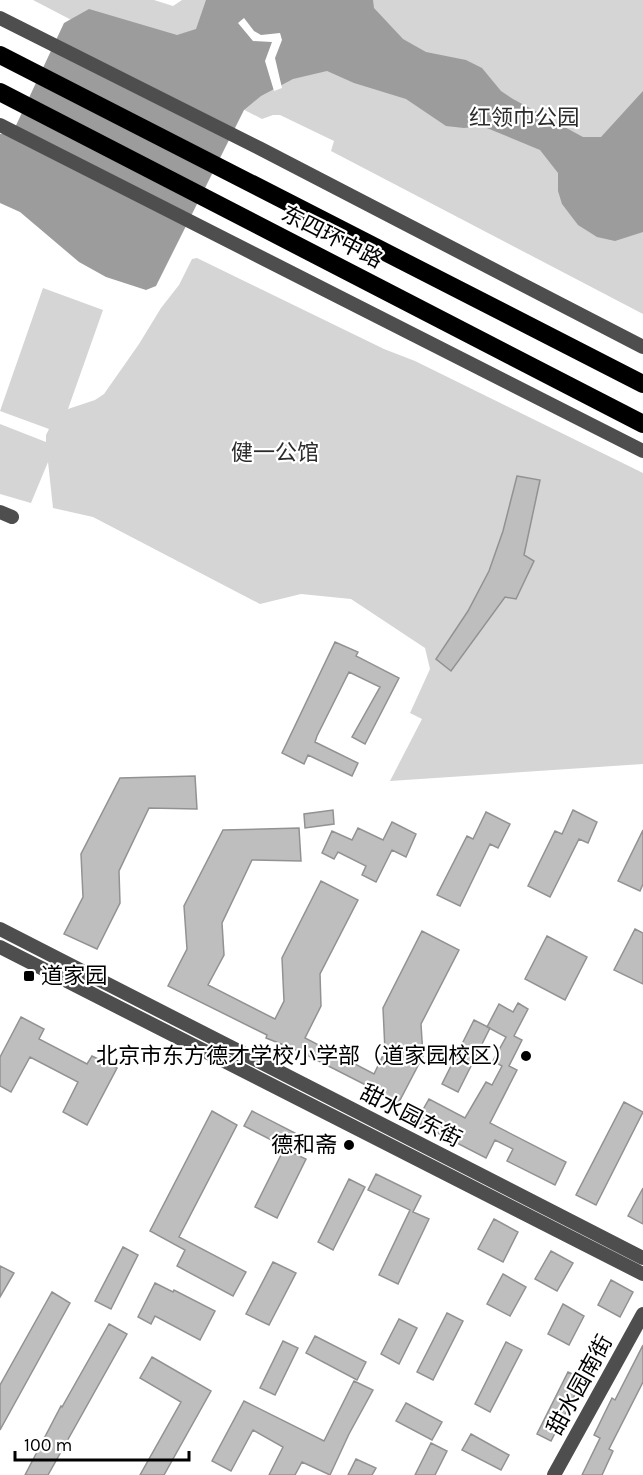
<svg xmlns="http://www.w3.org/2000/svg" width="643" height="1475" font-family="Karla,'Noto Sans SC',sans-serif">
<rect width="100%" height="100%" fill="#fff"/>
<!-- green -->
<path fill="#d5d5d5" d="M33 0H154L173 6 182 0H643V314L331 151 334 141 280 115H273L262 119Z
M197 258 384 349 415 361 643 473V764L390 781 422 719 410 713 430 669 425 648 351 599 301 594 260 604 93 517 53 508 48 462 31 503 0 494V424L46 442V435L49 429 0 411 43 288 103 310 68 409 95 400 104 394 139 344 161 308 179 285 192 259Z"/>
<!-- water -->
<path fill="#9c9c9c" d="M206 0H373L374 8 403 39 426 52 466 60 482 68 501 91 513 99 583 137H601L643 91V232L615 241 597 237 578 225 562 204 558 191V173L540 150 482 126 464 128 446 126 406 99 354 83 327 71 293 79 261 96 244 110 156 286 146 290 106 277 79 262 20 212 0 203V134H12L64 23 89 9 177 35 196 29Z"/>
<!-- pier -->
<path fill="#fff" d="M244 18 254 31 261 35 280 33 282 40 275 58 282 88 274 91 265 61 272 42 253 41 238 23Z"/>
<!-- building -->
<path fill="#bebebe" stroke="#929292" stroke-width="1.5" d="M517 476 540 480 524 555 534 561 516 599 505 597 451 671 436 659 468 611 489 571 503 531Z
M335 642 358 652 356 656 399 678 365 744 352 737 380 687 349 672 317 736 315 742 358 763 352 776 308 755 304 764 282 753Z
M195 776 197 809 149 808 119 871 120 903 97 949 64 934 83 897 81 854 120 778Z
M333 810 334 824 305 828 304 814Z
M573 810 597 822 588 843 579 839 550 897 528 886 555 831 562 834Z
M486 812 510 824 498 848 490 844 460 906 437 895 467 836 473 839Z
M392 822 416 834 406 857 392 850 376 882 362 875 366 866 338 852 334 859 322 853 332 831 352 840 358 828 383 840Z
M299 828 301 861 252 860 222 923 224 955 208 985 275 1019 284 1001 282 958 321 881 358 900 320 974 321 1006 305 1038 374 1074 385 1051 383 1008 422 931 459 950 421 1024 423 1056 399 1102 299 1051 266 1038 267 1035 168 986 187 949 184 906 223 830Z
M643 830V884L640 891 618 881Z
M635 929 643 933V984L614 970Z
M547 936 587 957 565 1000 525 979Z
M518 1003 528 1009 514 1036 522 1040 509 1066 517 1070 490 1123 566 1162 555 1185 507 1161 513 1149 495 1140 486 1158 416 1122 429 1099 465 1118 486 1082 492 1085 502 1066 493 1061 506 1037 487 1027 499 1004 513 1012Z
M21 1017 44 1029 39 1039 87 1064 92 1056 117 1068 87 1125 63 1112 78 1082 30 1057 11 1092 0 1086V1057Z
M474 1020 490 1028 458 1092 442 1084Z
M624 1102 643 1112 596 1205 576 1195Z
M212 1111 237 1125 179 1237 246 1272 233 1296 177 1266 185 1250 150 1231Z
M252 1111 295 1133 287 1148 244 1126Z
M284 1149 306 1159 277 1218 255 1207Z
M376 1174 421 1196 413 1212 429 1219 398 1284 379 1275 410 1210 368 1190Z
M349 1179 365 1187 333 1250 318 1242Z
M643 1188V1224L628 1216Z
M494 1219 518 1232 503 1262 478 1249Z
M123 1247 138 1255 111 1309 95 1301Z
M551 1251 573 1263 557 1291 535 1279Z
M273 1262 296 1273 269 1325 246 1314Z
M0 1266 14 1273 0 1297Z
M503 1274 526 1287 510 1316 487 1304Z
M611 1280 633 1292 620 1317 598 1305Z
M155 1283 173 1292 174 1290 215 1311 200 1340 155 1316 151 1324 138 1317Z
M52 1292 70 1303 0 1430V1385Z
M563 1304 584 1316 569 1345 548 1334Z
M447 1313 463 1321 433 1380 417 1372Z
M399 1319 417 1328 399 1364 381 1354Z
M109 1324 127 1334 48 1475H25L61 1406 62 1407Z
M315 1336 366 1362 357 1380 306 1353Z
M283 1341 298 1348 275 1395 260 1388Z
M506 1342 522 1350 490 1412 475 1404Z
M643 1345V1382L609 1449 613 1451 602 1475H582L600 1438 594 1435 612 1398 615 1400Z
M152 1357 211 1391 164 1475H140L181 1402 140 1378Z
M568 1372 583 1379 551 1441 537 1434Z
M354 1381 373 1390 349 1434 330 1475 302 1462 295 1475H269L283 1447 253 1430 231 1471 212 1461 244 1401 324 1441Z
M406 1403 442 1422 432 1440 396 1421Z
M471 1434 509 1455 501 1470 462 1450Z
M431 1443 447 1451 435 1475H415Z
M356 1459 376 1468 372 1475H348Z"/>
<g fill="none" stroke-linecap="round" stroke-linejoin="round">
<!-- minor -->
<path stroke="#4e4e4e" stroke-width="14" d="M0 18 261 149 643 347
M0 125 643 451
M0 512 12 517
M0 929 643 1258
M0 947 643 1274
M554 1475 643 1314"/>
<!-- highway -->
<path stroke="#000" stroke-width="18" d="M0 55 643 384
M0 92 643 424"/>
</g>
<!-- markers -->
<g fill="#000" stroke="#fff" stroke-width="2">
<rect x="23" y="970" width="12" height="12" rx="3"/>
<circle cx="526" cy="1056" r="6"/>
<circle cx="349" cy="1145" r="6"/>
</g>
<g text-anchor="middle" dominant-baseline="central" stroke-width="4.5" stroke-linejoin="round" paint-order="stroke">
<!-- park labels -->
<g font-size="22" fill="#2c2c2c" stroke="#fff">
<text x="524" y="118">红领巾公园</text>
<text x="275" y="453">健一公馆</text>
</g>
<!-- street labels -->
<g font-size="22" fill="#000" stroke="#fff">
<text transform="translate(332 237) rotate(27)">东四环中路</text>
<text transform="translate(411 1116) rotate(27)">甜水园东街</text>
<text transform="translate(580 1385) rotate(-61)">甜水园南街</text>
</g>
<!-- poi labels -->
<g font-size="22" fill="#000" stroke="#fff" text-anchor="end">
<text x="41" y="976" text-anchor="start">道家园</text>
<text x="514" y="1056">北京市东方德才学校小学部（道家园校区）</text>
<text x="337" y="1145">德和斋</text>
</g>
</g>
<!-- scale -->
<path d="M15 1451v9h174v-9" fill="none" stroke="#000000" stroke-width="3"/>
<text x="24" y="1451" font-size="18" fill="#000000" stroke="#ffffff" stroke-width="4.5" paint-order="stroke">100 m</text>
</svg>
